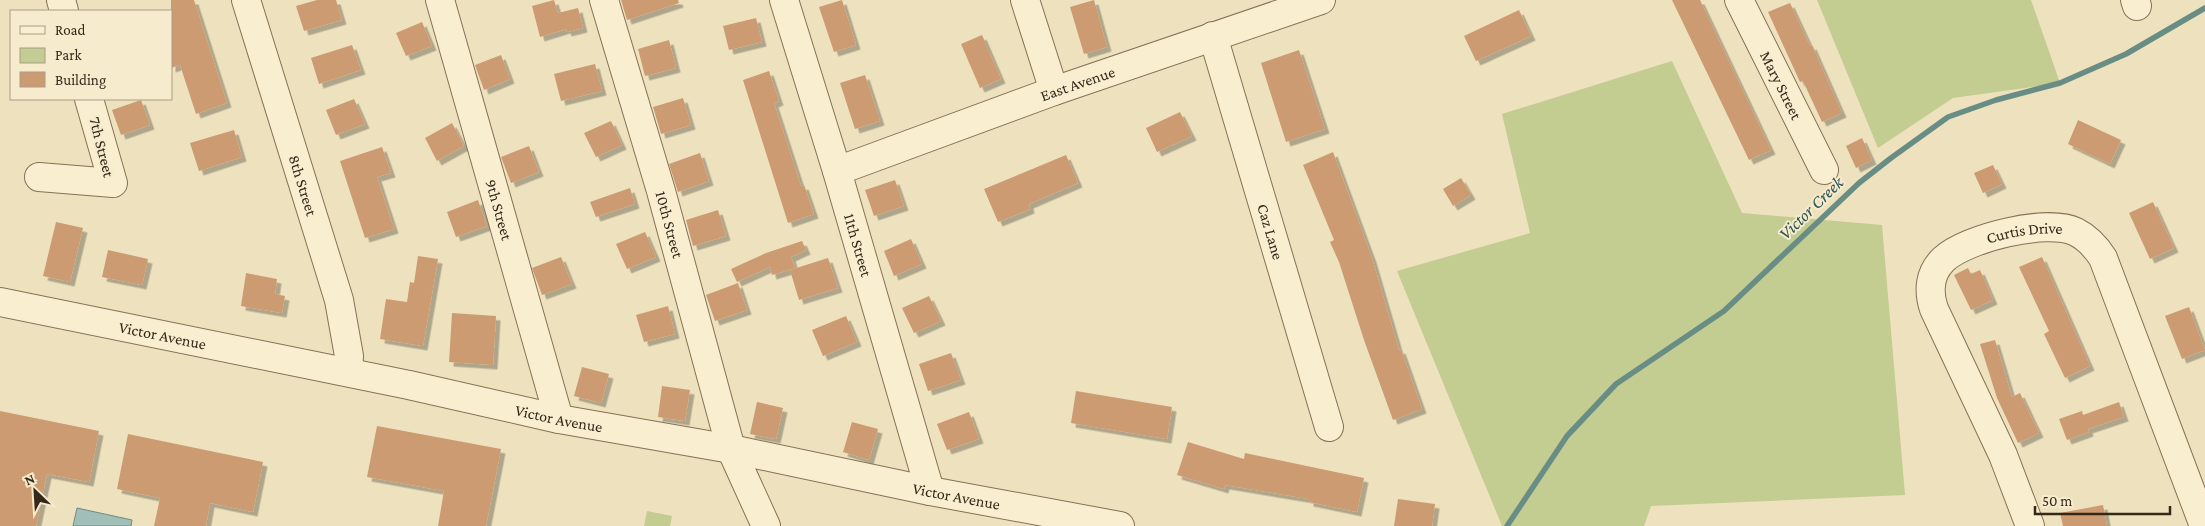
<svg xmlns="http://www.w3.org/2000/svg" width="2205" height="526" font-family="'Crimson Pro',serif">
<defs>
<filter id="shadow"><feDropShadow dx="4.5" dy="4.5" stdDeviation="0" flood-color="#0004"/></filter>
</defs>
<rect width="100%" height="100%" fill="#eee1bd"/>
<!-- green -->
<path fill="#c3cc91" d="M1817 0H2031L2060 83 1953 98 1878 148Z
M1672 61 1742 213 1882 225 1905 495 1651 506 1644 526H1502L1397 271 1530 233 1502 114Z
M647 511 672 516 670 526H644Z"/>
<!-- water -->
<path fill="#a1bfb7" stroke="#688d85" d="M77 508 132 520 131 526H73Z"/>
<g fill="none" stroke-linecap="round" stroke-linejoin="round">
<!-- stream -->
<path stroke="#688d85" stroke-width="5.5" d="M1507 526 1567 436 1616 384 1724 311 1859 183 1891 158 1948 117 1996 100 2060 83 2126 54 2205 8"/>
</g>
<!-- building -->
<path fill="#cd9b72" filter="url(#shadow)" d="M171 0H194L227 103 196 114 180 65 171 68Z
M317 0H336L342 20 304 31 296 6Z
M554 0 558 13 578 8 583 28 567 32 566 29 540 37 532 6Z
M621 0H678L679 3 627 20Z
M842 0 856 45 834 52 819 7Z
M1094 0 1107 47 1084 54 1070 7Z
M1672 0H1700L1771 150 1749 160Z
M1790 3 1810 46 1812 45 1842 113 1822 122 1803 81 1800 82 1768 12Z
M1519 10 1531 36 1476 61 1464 36Z
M756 18 762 42 729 50 723 26Z
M422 22 432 46 406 56 396 33Z
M982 35 1001 79 980 88 961 44Z
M669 40 676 68 645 76 638 49Z
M352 45 361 70 319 84 311 58Z
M1299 50 1325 129 1286 142 1261 63Z
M501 55 510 79 484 90 475 65Z
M595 64 602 91 561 101 554 74Z
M769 71 779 101 774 103 801 186 804 185 814 214 788 223 743 80Z
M865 75 880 121 855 129 840 83Z
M683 98 691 125 661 134 653 107Z
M354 99 365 124 336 135 326 110Z
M141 100 150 125 121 135 112 110Z
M1180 112 1192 136 1157 152 1146 128Z
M2078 120 2121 140 2110 164 2068 144Z
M611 121 622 145 596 157 584 133Z
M452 123 464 146 437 161 425 138Z
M234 130 242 157 199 171 190 143Z
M1862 138 1872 160 1856 168 1846 146Z
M529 146 539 172 511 183 501 157Z
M382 147 391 173 377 177 394 229 365 238 340 161Z
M1333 152 1372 258 1399 350 1401 349 1422 409 1393 420 1364 340 1339 262 1330 242 1334 240 1303 165Z
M700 153 709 181 678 192 669 164Z
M1066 155 1078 183 1029 204 1030 209 998 222 984 189Z
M1993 165 2002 184 1983 193 1974 173Z
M1461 178 1471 195 1453 206 1443 189Z
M895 180 904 206 874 216 865 190Z
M630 188 635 204 596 217 590 202Z
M478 200 487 226 456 237 447 212Z
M2153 202 2174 248 2150 259 2129 213Z
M718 210 726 236 693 246 686 220Z
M56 222 83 228 70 282 43 276Z
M645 232 656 257 627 269 616 244Z
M911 239 922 264 894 276 884 251Z
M802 241 806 250 791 257 795 268 772 275 770 267 737 282 731 269 766 253Z
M108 250 148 259 142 285 102 277Z
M418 256 438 259 423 346 380 339 386 299 407 302 410 282 414 283Z
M561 257 572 284 542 295 532 268Z
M2042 257 2090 366 2065 378 2044 334 2049 331 2019 267Z
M828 258 838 288 799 300 790 270Z
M1968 268 1971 274 1980 270 1993 300 1971 310 1954 275Z
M246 273 277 279 275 294 285 296 282 313 241 306Z
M738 283 747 310 715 321 706 295Z
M929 296 941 321 914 333 902 308Z
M668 306 675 334 644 342 636 315Z
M2189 307 2205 350 2182 359 2165 316Z
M452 313 496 316 493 365 449 362Z
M846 316 857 342 823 356 812 330Z
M1995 340 2012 397 2020 393 2039 433 2018 443 1997 398 1980 344Z
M951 353 961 380 928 391 919 364Z
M582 367 609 374 601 403 574 396Z
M662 386 690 390 685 421 658 417Z
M1076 391 1172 407 1167 439 1071 423Z
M757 402 783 408 776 439 750 434Z
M2119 402 2124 417 2088 429 2089 432 2067 440 2059 419 2082 411 2083 415Z
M0 411 99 431 89 482 47 474 36 526H0Z
M969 412 979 439 947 450 937 424Z
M852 422 878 429 869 460 843 452Z
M377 426 501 449 486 526H438L444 491 367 477Z
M128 434 263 462 253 512 210 503 206 526H154L160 498 117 489Z
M1188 442 1244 459 1245 453 1364 478 1357 512 1309 502V499L1225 485 1224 489 1177 475Z
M1398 499 1435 504 1432 526H1394Z
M2103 505 2107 526H2063L2060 513Z"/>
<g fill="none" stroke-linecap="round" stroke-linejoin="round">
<!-- minor casing -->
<g stroke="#867156" stroke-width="30">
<g id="minor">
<path d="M61 0 64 11"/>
<path id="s1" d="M246 0 339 300 349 356 348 372"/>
<path id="s2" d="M440 0 559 419"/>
<path id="s3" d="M604 0 661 191 731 449 766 526"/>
<path id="s4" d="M784 0 837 171 930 491"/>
<path d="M1025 0 1054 91"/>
<path id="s5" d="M1739 0 1824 170"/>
<path d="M2135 0 2137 6"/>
<path id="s6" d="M1213 36 1329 427"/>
<path id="s7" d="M837 171 1054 91 1321 0"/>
<path d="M39 177 113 183 89 99"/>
<path id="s8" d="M0 302 409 385 559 419 731 449 930 491 1120 526"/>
<path id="s9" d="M2030 526 2003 455 1934 309C1928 291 1929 273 1944 259 1967 238 2047 218 2076 232 2088 238 2096 247 2103 258L2204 526"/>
</g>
</g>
<!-- minor -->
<use href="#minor" stroke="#f9eed0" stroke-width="28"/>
</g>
<g text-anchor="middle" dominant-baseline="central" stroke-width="4" stroke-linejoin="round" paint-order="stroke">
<!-- street labels -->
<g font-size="16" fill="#35281b" stroke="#f6ebcc">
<text stroke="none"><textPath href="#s7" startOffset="256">East Avenue</textPath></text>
<text stroke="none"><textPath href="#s5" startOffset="95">Mary Street</textPath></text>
<text transform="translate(102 147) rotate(76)">7th Street</text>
<text stroke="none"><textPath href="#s1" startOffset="194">8th Street</textPath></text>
<text stroke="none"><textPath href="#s2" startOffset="218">9th Street</textPath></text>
<text stroke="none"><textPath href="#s3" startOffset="234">10th Street</textPath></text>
<text stroke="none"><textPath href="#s6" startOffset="204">Caz Lane</textPath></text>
<text stroke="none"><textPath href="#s9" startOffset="378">Curtis Drive</textPath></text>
<text stroke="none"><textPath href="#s4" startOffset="256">11th Street</textPath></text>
<text stroke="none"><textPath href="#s8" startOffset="166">Victor Avenue</textPath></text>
<text stroke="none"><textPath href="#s8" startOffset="571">Victor Avenue</textPath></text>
<text stroke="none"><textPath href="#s8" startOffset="976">Victor Avenue</textPath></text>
</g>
<!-- water labels -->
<g font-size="18" font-style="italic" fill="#2a5554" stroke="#f6ebcc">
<text transform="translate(1811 208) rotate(-44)">Victor Creek</text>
</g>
</g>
<!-- legend -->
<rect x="10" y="10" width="162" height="90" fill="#f6ebcc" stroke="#a99d85"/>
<rect x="20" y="26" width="25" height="8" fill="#f9eed0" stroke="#a99d85"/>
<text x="55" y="35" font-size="15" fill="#35281b">Road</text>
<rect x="20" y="48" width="25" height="15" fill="#c3cc91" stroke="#a99d85"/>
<text x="55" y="60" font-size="15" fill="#35281b">Park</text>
<rect x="20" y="72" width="25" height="15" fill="#cd9b72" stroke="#a99d85"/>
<text x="55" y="85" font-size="15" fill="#35281b">Building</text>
<!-- north arrow -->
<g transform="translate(35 491) rotate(335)" stroke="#f6ebcc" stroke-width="4" paint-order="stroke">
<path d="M0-4L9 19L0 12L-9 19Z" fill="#35281b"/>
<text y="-8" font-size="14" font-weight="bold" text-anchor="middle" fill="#35281b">N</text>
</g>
<!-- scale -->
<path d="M2035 506v8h135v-8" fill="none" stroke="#35281b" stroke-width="2.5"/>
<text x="2042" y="506" font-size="15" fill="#35281b" stroke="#f6ebcc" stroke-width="4" paint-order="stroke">50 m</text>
</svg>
